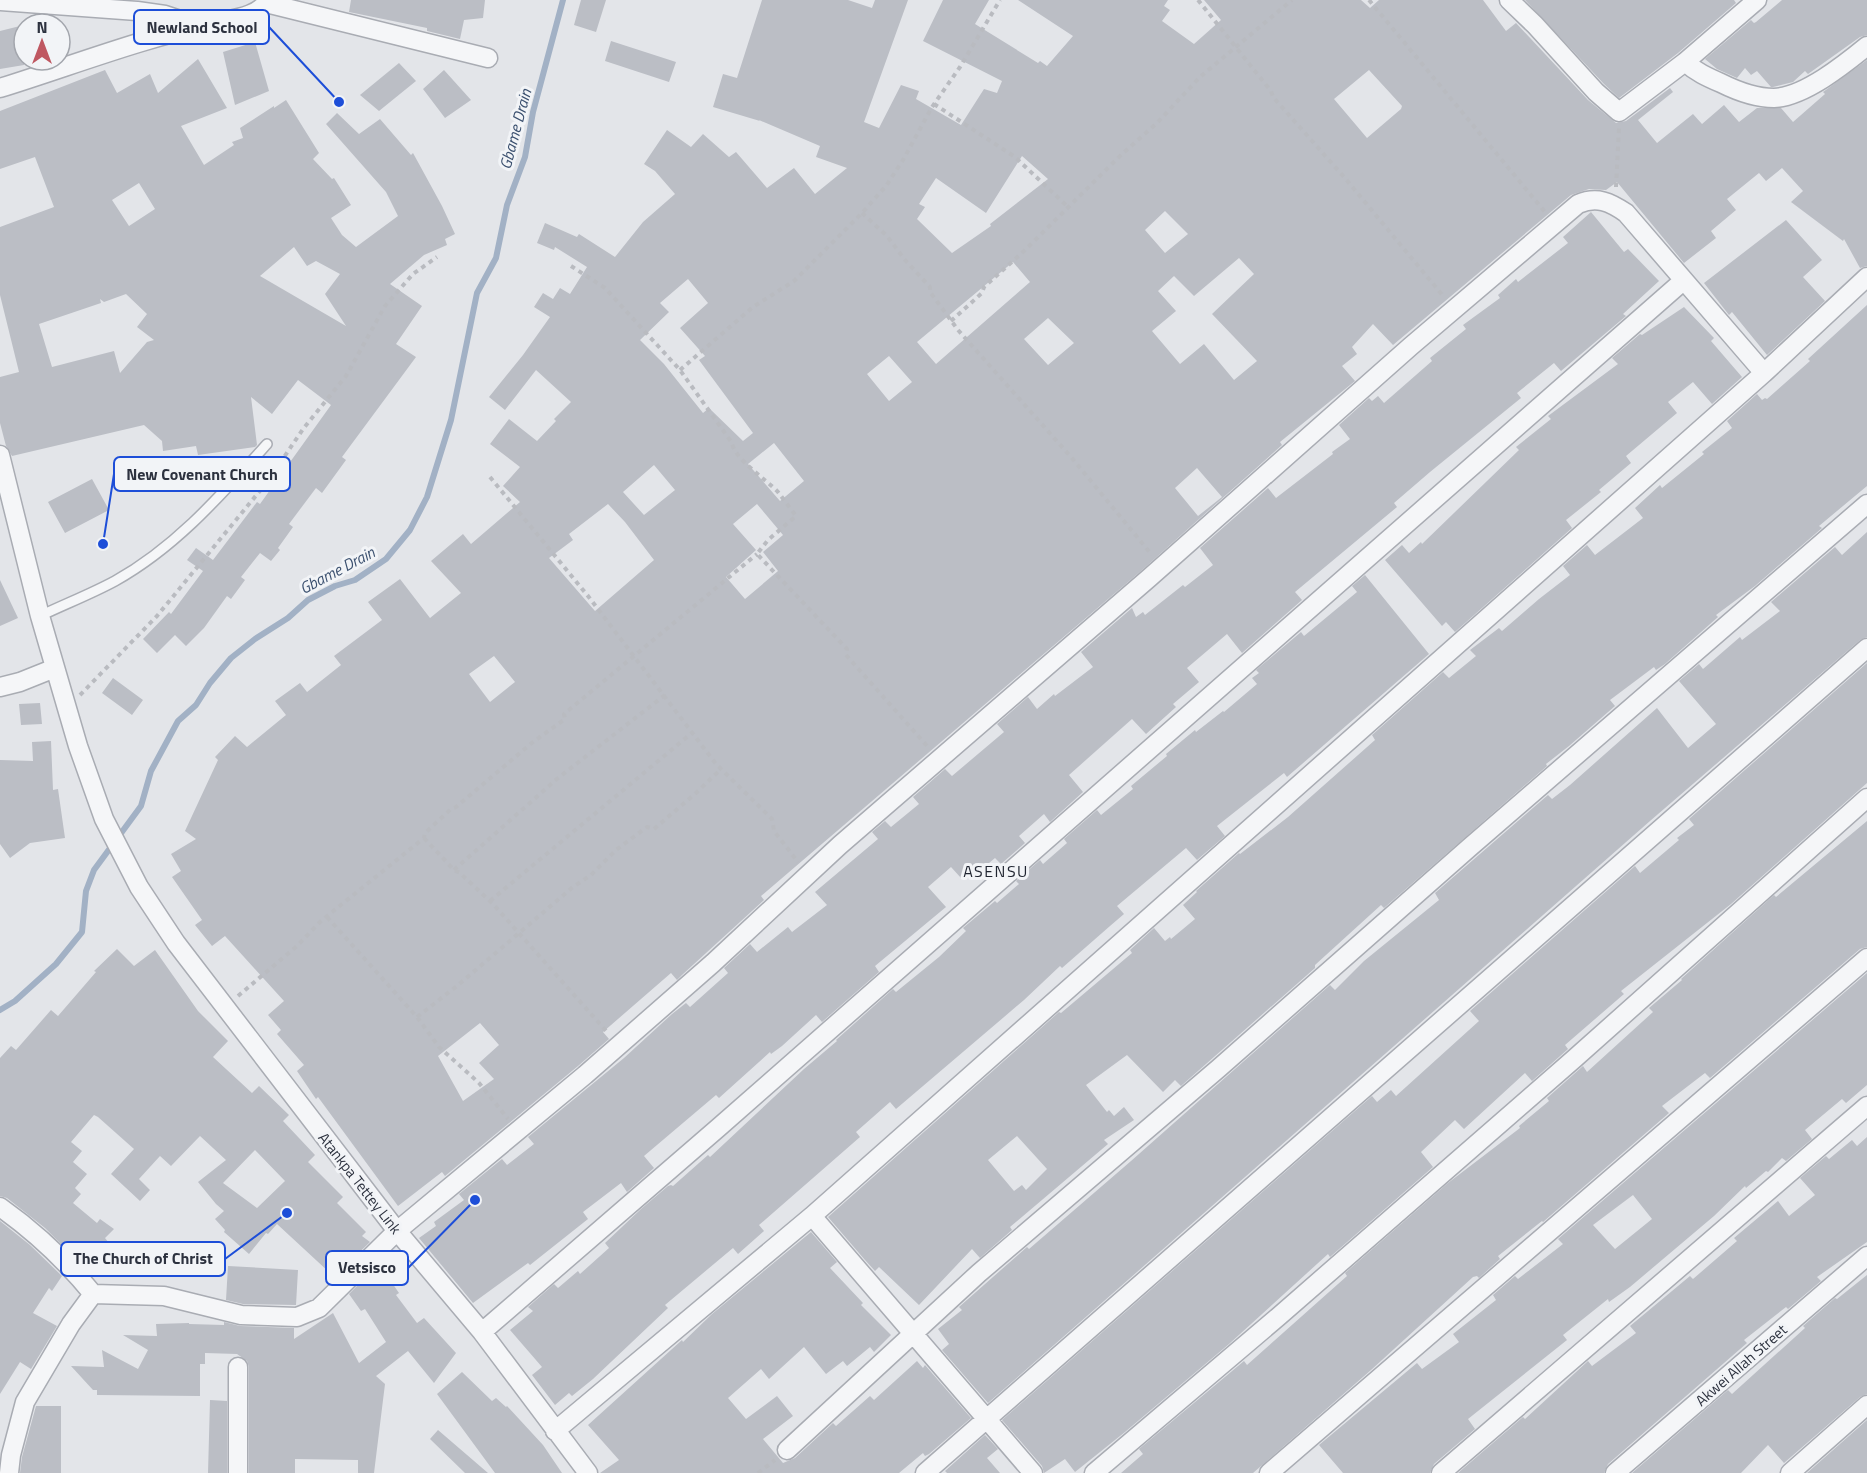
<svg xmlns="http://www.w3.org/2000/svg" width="1867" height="1473" font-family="'Titillium Web',sans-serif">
<rect width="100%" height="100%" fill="#e3e5e9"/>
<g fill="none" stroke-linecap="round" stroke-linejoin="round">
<!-- stream -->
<path stroke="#a2b1c5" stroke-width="6" d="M0 1010 15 1001 56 964 82 932 86 891 94 870 141 806 151 771 178 721 196 705 210 683 231 658 255 639 288 618 308 600 335 586 355 580 386 559 410 530 427 497 451 420 477 293 496 258 507 205 525 157 533 112 563 0"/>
</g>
<!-- building -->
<path fill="#bbbec5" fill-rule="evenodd" d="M351 0H485L483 18 464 20 460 39 427 31V28L349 12Z
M581 0H606L596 32 574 25Z
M762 0H848L872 8 875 0H908L864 122 879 128 901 85 919 91 916 99 961 125 984 89 997 93 1002 81 923 41 943 0H989L975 24 1038 63 1040 61 1047 66 1073 36 1018 0H1168L1164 6 1170 10 1162 21 1194 44 1221 20 1204 0H1361L1370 8 1379 0H1483L1506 31 1516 23 1588 100 1616 123 1626 121 1670 88 1673 92 1638 120 1657 143 1693 114 1702 124 1724 105 1739 122 1757 108H1781L1793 122 1825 94 1823 92 1867 60V266L1860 268 1844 239 1843 241 1791 202 1803 191 1782 168 1766 181 1759 173 1727 199 1736 210 1711 231 1716 238 1684 263 1617 182 1606 190 1589 189 1571 195 1393 345 1373 324 1352 347 1357 354 1342 366 1355 381 1280 442 1282 445 1142 570 761 896 764 900 682 975 677 980 671 973 603 1032 609 1039 578 1066 445 1176 442 1172 398 1206 318 1097 316 1099 297 1071 304 1065 277 1034 281 1030 268 1015 284 1001 225 936 212 946 195 925 202 920 172 877 181 871 171 854 196 839 185 831 218 760 215 757 235 736 247 747 286 715 275 701 300 683 307 692 341 665 334 656 382 620 368 602 400 579 430 618 461 593 431 561 463 534 471 544 520 502 503 486 520 467 490 444 509 419 537 441 556 421 554 419 571 402 536 370 505 410 489 397 523 355 550 317 534 307 543 293 553 299 560 288 570 294 587 267 555 247 554 250 537 243 545 223 577 237 579 234 615 257 643 222 675 194 655 171 644 164 667 130 691 147 703 134 729 157 736 152 767 188 794 168 815 194 847 168 816 157 820 146 759 120 760 121 713 107 723 74 737 78ZM1369 70 1402 106 1401 109 1367 138 1334 99ZM1022 156 1048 179 990 224 991 226 952 253 917 219 925 207 919 204 936 178 986 213ZM1165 211 1188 234 1165 253 1145 230ZM1239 258 1254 274 1212 314 1257 361 1234 380 1204 344 1180 364 1152 331 1176 311 1158 291 1174 276 1194 296ZM1013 262 1030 282 936 364 917 342ZM688 279 708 303 680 328 705 356 699 360 753 433 743 441 709 408 703 413 664 364 640 340 669 312 660 303ZM1048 318 1074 343 1048 365 1024 339ZM889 356 912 382 889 401 867 374ZM774 443 804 481 780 501 748 464ZM654 465 675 490 644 515 623 492ZM1197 468 1222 497 1198 516 1175 488ZM608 504 625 522 654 560 595 611 549 558 573 540 569 534ZM757 504 783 535 763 552 778 571 745 599 726 577 756 550 733 524ZM494 656 515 682 490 702 469 674ZM480 1023 499 1045 479 1063 494 1079 463 1101 438 1056Z
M1525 0H1734L1736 3 1678 53 1619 98 1604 84Z
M1782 0H1867V35L1860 37 1808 74 1805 71 1793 82 1773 87H1771L1757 71 1751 75 1745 68 1737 78 1717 69 1705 59 1751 20 1754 23 1756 22Z
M24 25V65L0 69V31Z
M611 41 676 62 669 82 605 61Z
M255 42 269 91 235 105 223 52Z
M198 59 227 108 181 126 204 165 234 145 232 142 243 138 240 128 274 106V108L286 100 319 153 313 159 332 179 334 178 351 205 331 218 342 235 356 247 398 216 386 192 326 124 337 113 359 134 380 119 411 155 413 153 442 206 455 234 445 239 447 245 424 255 390 284 422 306 396 344 416 357 342 457 346 460 322 493 316 488 289 524 293 527 278 548 280 550 271 561 260 553 241 577 245 580 231 599 227 596 204 628 186 646 175 635 157 653 143 639 169 612 171 614 203 571 187 560 196 548 213 560 257 502 260 504 331 405 298 380 272 414 251 397 257 445 255 447 198 455 196 446 163 451 162 441 144 425 12 456 6 446 0 423V377L19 372 0 295V227L54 207 35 157 0 169V111L105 70 117 93 150 74 158 93ZM139 183 155 209 129 226 112 200ZM294 247 307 266 316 261 340 274 325 294 346 326 260 276ZM126 294 147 314 137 327 154 340 147 342 120 373 114 351 52 367 39 324 101 303 100 299 104 302Z
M399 63 416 81 379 111 360 95Z
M444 70 471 100 445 118 423 89Z
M1591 212 1624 252 1628 249 1659 281 1623 314 1626 316 1561 371 1554 363 1517 393 1521 398 1430 472 1394 503 1397 507 1295 592 1302 600 1242 653 1227 634 1187 668 1199 682 1173 704 1176 707 1146 734 1132 719 1069 775 1083 792 1050 822 1044 814 1019 836 1025 843 1001 864 995 858 976 874 972 870 961 878 951 867 928 887 946 907 875 966 879 972 822 1022 816 1015 782 1046 771 1054 770 1052 719 1098 716 1095 644 1156 654 1168 627 1192 621 1183 583 1212 588 1219 530 1265 528 1263 473 1303 419 1238 436 1226 434 1222 464 1200 459 1194 502 1159 507 1165 534 1144 528 1137 624 1058 672 1014 686 1003 690 1007 728 973 724 968 750 944 757 952 788 927 792 932 827 905 815 892 878 839 872 832 885 821 891 827 919 804 913 797 945 769 952 776 1004 732 997 724 1028 697 1037 709 1054 694 1055 696 1093 667 1081 652 1132 608 1136 617 1143 612 1145 615 1183 585 1185 587 1213 565 1200 548 1268 488 1276 498 1333 454 1332 452 1350 439 1339 425 1369 398 1372 401 1378 396 1384 403 1432 361 1430 358 1466 329 1463 325 1500 298 1498 295 1516 279 1518 282 1568 243 1563 237Z
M1786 220 1822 260 1803 277 1825 301 1767 355 1732 312 1729 315 1704 283Z
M1867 305V486L1819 526 1822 528 1755 586 1716 615 1718 617 1665 664 1656 670 1654 667 1610 700 1615 706 1569 746 1546 764 1547 766 1384 908 1381 905 1315 965V968L1181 1086 1175 1080 1163 1092 1127 1055 1086 1085 1107 1112 1109 1110 1114 1116 1124 1107 1134 1120 1104 1140 1108 1144 1010 1227 1012 1230 980 1258 972 1249 919 1305 879 1267 875 1271 865 1260 828 1217 1059 1012 1061 1013 1132 953 1130 950 1154 928 1165 941 1170 937 1171 939 1195 919 1183 905 1197 892 1196 891 1239 853 1240 854 1288 817 1375 740 1372 735 1443 672 1449 678 1476 656 1470 650 1499 628 1502 631 1539 599 1570 575 1563 566 1587 545 1595 555 1643 518 1635 508 1660 485 1662 488 1704 454 1702 452 1732 428 1727 421 1757 394 1762 400 1765 398 1767 399 1810 361 1808 359ZM1017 1136 1047 1169 1026 1190 1022 1185 1014 1191 988 1160Z
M1684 307 1714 338 1711 341 1742 377 1712 404 1693 382 1668 402 1677 413 1626 456 1631 463 1599 490 1601 492 1566 520 1572 528 1455 632 1446 622 1442 626 1385 560 1402 545 1409 553 1421 542 1422 544 1519 450 1516 447 1551 419 1548 416 1618 364 1612 358 1640 334 1642 335Z
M92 479 109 510 65 533 48 502Z
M1867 532V637L1860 640 1650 821 988 1403 942 1350 949 1344 938 1329 962 1310 959 1307 1027 1247 1029 1249 1131 1161 1330 985 1335 990 1364 961 1439 900 1435 893 1548 795 1552 799 1570 785 1657 708 1688 748 1716 724 1679 681 1699 664 1703 669 1740 637 1742 640 1780 611 1771 602 1835 547 1842 555Z
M1365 575 1429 654 1287 777 1284 773 1217 826 1225 836 1197 860 1186 848 1117 906 1124 914 1110 926 1062 968 1060 966 1024 1000 896 1109 890 1102 856 1132 860 1137 759 1225 764 1231 738 1254 733 1248 665 1305 668 1308 593 1379 572 1396 569 1393 555 1405 532 1375 542 1367 510 1330 533 1311 528 1307 554 1284 558 1288 578 1271 580 1274 609 1248 605 1243 641 1209 668 1186 671 1185 673 1186 708 1155 710 1157 804 1069 837 1041 836 1040 893 989 896 992 939 957 966 931 963 928 995 901 997 903 1019 884 1016 881 1040 860 1043 864 1067 843 1064 839 1097 810 1101 815 1133 789 1131 786 1167 756 1166 754 1195 730 1196 732 1223 711 1224 712 1257 684 1252 678 1259 673 1256 670 1301 632 1304 636 1357 592 1352 586Z
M0 580 18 618 0 626Z
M1867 663V783L1731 904 1621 991 1624 994 1565 1045 1568 1049 1532 1081 1525 1073 1464 1129 1455 1120 1421 1152 1433 1167 1330 1257 1328 1254 1229 1344 1125 1432 1075 1472 1065 1459 1044 1473 1042 1466 1002 1420 1372 1096 1377 1102 1391 1090 1396 1096 1479 1021 1470 1011 1635 866 1640 873 1679 840 1677 838 1694 825 1689 819Z
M113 678 143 700 132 715 102 693Z
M40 703 42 724 21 725 19 704Z
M51 741 53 790 58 789 65 838 30 843 10 858 0 844V760L33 761 32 742Z
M1867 821V947L1860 949 1710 1078 1705 1073 1662 1106 1669 1113 1543 1222 1542 1221 1498 1256 1500 1259 1479 1278 1477 1276 1473 1277 1371 1370 1253 1473H1121L1143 1454 1139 1449 1244 1361 1247 1365 1347 1276 1345 1273 1448 1183 1520 1128 1519 1126 1549 1101 1547 1098 1583 1066 1587 1072 1653 1012 1649 1008 1682 980 1681 979 1774 895 1776 897Z
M117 949 134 966 155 950 198 1011 228 1041 213 1057 252 1093 259 1086 289 1115 283 1121 315 1155 308 1162 343 1197 337 1203 366 1232 362 1236 370 1242 337 1274 334 1269 330 1273 277 1224 268 1234 266 1233 249 1254 224 1232 225 1230 215 1219 224 1211 216 1204 198 1182 226 1160 200 1136 171 1166 160 1156 139 1179 150 1190 140 1201 111 1174 134 1149 98 1117 94 1115 71 1142 82 1151 73 1162 87 1174 75 1188 81 1194 73 1203 97 1223 100 1219 114 1229 105 1238 109 1243 87 1270 45 1228 7 1198 0 1196V1058L11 1046 16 1050 51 1010 58 1016 96 972 94 971ZM255 1150 285 1181 257 1208 223 1183Z
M1867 973V1085L1846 1103 1842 1099 1805 1130 1812 1139 1786 1161 1782 1158 1768 1172 1766 1171 1746 1188 1745 1186 1714 1216 1630 1287 1609 1302 1608 1299 1563 1335 1567 1340 1468 1419 1475 1429 1434 1464 1430 1473H1343L1319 1445 1417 1363 1422 1369 1459 1342 1453 1334 1496 1300 1493 1295 1515 1276 1518 1279 1563 1244 1558 1239ZM1633 1195 1652 1219 1615 1249 1593 1225Z
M1867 1137V1242L1817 1277 1821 1281 1788 1309 1786 1307 1744 1340 1747 1343 1608 1464 1604 1473H1458L1523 1417 1525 1419 1588 1361 1592 1366 1636 1333 1630 1326 1690 1276 1693 1279 1737 1241 1734 1238 1778 1201 1789 1216 1815 1195 1800 1178 1826 1156 1829 1159 1852 1140 1857 1146Z
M0 1221 30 1245 62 1276 52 1291 49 1288 33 1313 57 1326 31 1369 20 1362 0 1394Z
M811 1232 837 1262 830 1268 863 1303 861 1305 891 1335 874 1352 870 1347 847 1366 843 1361 826 1374 804 1347 769 1379 761 1369 728 1398 746 1419 777 1396 793 1416 763 1439 783 1463 795 1458 833 1423 836 1426 870 1396 874 1400 917 1361 923 1368 925 1365 971 1418 929 1454 925 1456 923 1453 899 1473H600L619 1460 588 1425 682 1340 683 1342 712 1314Z
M379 1264 399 1293 396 1295 417 1323 424 1318 456 1353 434 1383 408 1351 376 1376 385 1384 374 1473H358V1460L295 1459V1473H249V1367L247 1361 237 1354 205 1353V1364H200V1396L97 1395V1390H93L71 1366 104 1367 102 1350 138 1369 148 1350 123 1335 157 1336 156 1324 189 1323V1324L224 1325V1322L240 1326 294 1328V1339L333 1313 359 1363 386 1342 365 1309 361 1311 349 1294Z
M228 1266 298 1270 296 1305 243 1304 226 1300Z
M1867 1275V1394L1860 1397 1784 1463 1768 1445 1741 1473H1632L1728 1390 1732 1394 1805 1328 1803 1326 1835 1298 1837 1299Z
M462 1372 492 1401 496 1398 506 1407 507 1406 543 1445 562 1473H495L437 1394Z
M210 1400 227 1401V1473H208Z
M36 1406H61V1473H20L22 1457Z
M1867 1420V1473H1807Z
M438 1430 488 1473H465L430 1439Z
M985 1435 998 1449 987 1458 1000 1473H947L945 1471Z"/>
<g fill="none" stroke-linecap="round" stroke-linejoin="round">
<!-- lane casing -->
<g stroke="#a9acb3" stroke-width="12">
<path id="lane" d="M40 616C65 604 91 594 115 581 176 547 221 495 267 444"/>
</g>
<!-- street casing -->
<g stroke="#a9acb3" stroke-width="21">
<path id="street" d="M1509 0 1535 25 1596 92 1619 112 1685 62 1757 0
M0 1 137 11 165 15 198 26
M266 3 488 58
M1685 62C1696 72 1707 77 1721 83 1737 91 1756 98 1774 98 1804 97 1845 64 1867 46
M0 88C71 66 142 38 215 23 231 19 259 17 268 0
M0 455 40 616 78 746 104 819 139 887 176 943 397 1231 482 1332 588 1473
M0 687 20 682 55 668
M0 1207C34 1231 66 1261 93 1294
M812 1216 1033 1473
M482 1332 718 1128 1683 281
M555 1431 812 1216 1764 373 1867 277
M787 1450 979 1273 1219 1068 1470 847 1867 504
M9 1473 11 1455 25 1402 71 1324 93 1294 164 1296 241 1315 297 1317 319 1308 397 1231 585 1075 713 963 840 845 1149 578 1411 346 1578 204C1597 196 1610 202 1626 213L1764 373
M238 1473V1367
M925 1473 1867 648
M1094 1473 1278 1317 1574 1059 1867 798
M1269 1473 1867 958
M1441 1473 1867 1106
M1615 1473 1867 1256
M1790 1473 1867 1405"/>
</g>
<!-- path -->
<path stroke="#b9bbc0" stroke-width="4" stroke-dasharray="4.5 4.5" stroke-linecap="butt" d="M1198 0 1271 91 1273 97 1344 177 1444 297
M1369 0 1545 212
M934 104 1015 157 1068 207
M1616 187 1619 128
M862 213 887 236 905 260 930 287V292L958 330 1071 457 1152 555
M571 266 605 288 680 370 732 443C735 460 766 479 778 492 784 500 790 508 796 516L768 540 757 554 847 649 846 655 928 747
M951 321 982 293 984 287 1024 251 1122 154 1157 123 1200 77 1292 0
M680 370 753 307 794 281 862 213 886 186 903 160 932 107 960 67 1000 0
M490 477 588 596 716 764 772 819 774 831 798 862
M80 695 157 616 268 481 303 429 346 376 385 306 413 274 437 257
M424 838 454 870 460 873 493 904 608 1033
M454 870 558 778 665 695
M490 901 693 732
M327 917 417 1017 439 1047 479 1083 508 1119
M238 996 297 946 321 921 424 838 425 833 451 809 456 807 533 742 565 719 564 714 757 554
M417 1017 457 986 573 887 591 875 616 850 647 827 654 829 696 793 721 769
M758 1473 775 1460"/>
<!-- lane -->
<use href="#lane" stroke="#f5f6f8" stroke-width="9"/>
<!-- street -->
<use href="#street" stroke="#f5f6f8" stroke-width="18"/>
</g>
<g text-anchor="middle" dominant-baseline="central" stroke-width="6" stroke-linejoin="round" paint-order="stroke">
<!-- street labels -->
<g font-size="15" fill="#2d323f" stroke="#f2f4f7">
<text transform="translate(360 1183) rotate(52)">Atankpa Tettey Link</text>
<text transform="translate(1741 1365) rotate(-41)">Akwei Allah Street</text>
</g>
<!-- water labels -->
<g font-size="16" font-style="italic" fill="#3b506f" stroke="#f2f4f7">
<text transform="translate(515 129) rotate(-75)">Gbame Drain</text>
<text transform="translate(337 570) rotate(-28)">Gbame Drain</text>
</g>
<!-- neighbourhood labels -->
<g font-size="16" letter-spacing="1.5" fill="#1f2430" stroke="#f2f4f7">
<text x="996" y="871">ASENSU</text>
</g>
</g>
<!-- callouts -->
<path fill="none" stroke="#1d4ed8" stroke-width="2" d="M339 102L269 27M103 544L114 474M287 1213L225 1259M475 1200L408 1268"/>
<g fill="#1d4ed8" stroke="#f2f4f7" stroke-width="2">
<circle cx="339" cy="102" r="6"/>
<circle cx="103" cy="544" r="6"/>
<circle cx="287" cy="1213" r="6"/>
<circle cx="475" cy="1200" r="6"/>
</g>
<g fill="#f2f4f7" stroke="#1d4ed8" stroke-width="2">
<rect x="134" y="10" width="135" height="34" rx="6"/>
<rect x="114" y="457" width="176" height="34" rx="6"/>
<rect x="61" y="1242" width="164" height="34" rx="6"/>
<rect x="326" y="1251" width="82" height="34" rx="6"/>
</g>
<g font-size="16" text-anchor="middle" font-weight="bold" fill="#2d323f">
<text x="202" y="33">Newland School</text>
<text x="202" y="480">New Covenant Church</text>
<text x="143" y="1264">The Church of Christ</text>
<text x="367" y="1273">Vetsisco</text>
</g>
<!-- north arrow -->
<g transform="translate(42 42)"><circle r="28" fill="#f2f4f7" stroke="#a3a6ad" stroke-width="1.5"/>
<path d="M0-4.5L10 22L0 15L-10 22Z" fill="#bf5761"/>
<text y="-9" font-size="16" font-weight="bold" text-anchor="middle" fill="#2d323f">N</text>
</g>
</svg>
